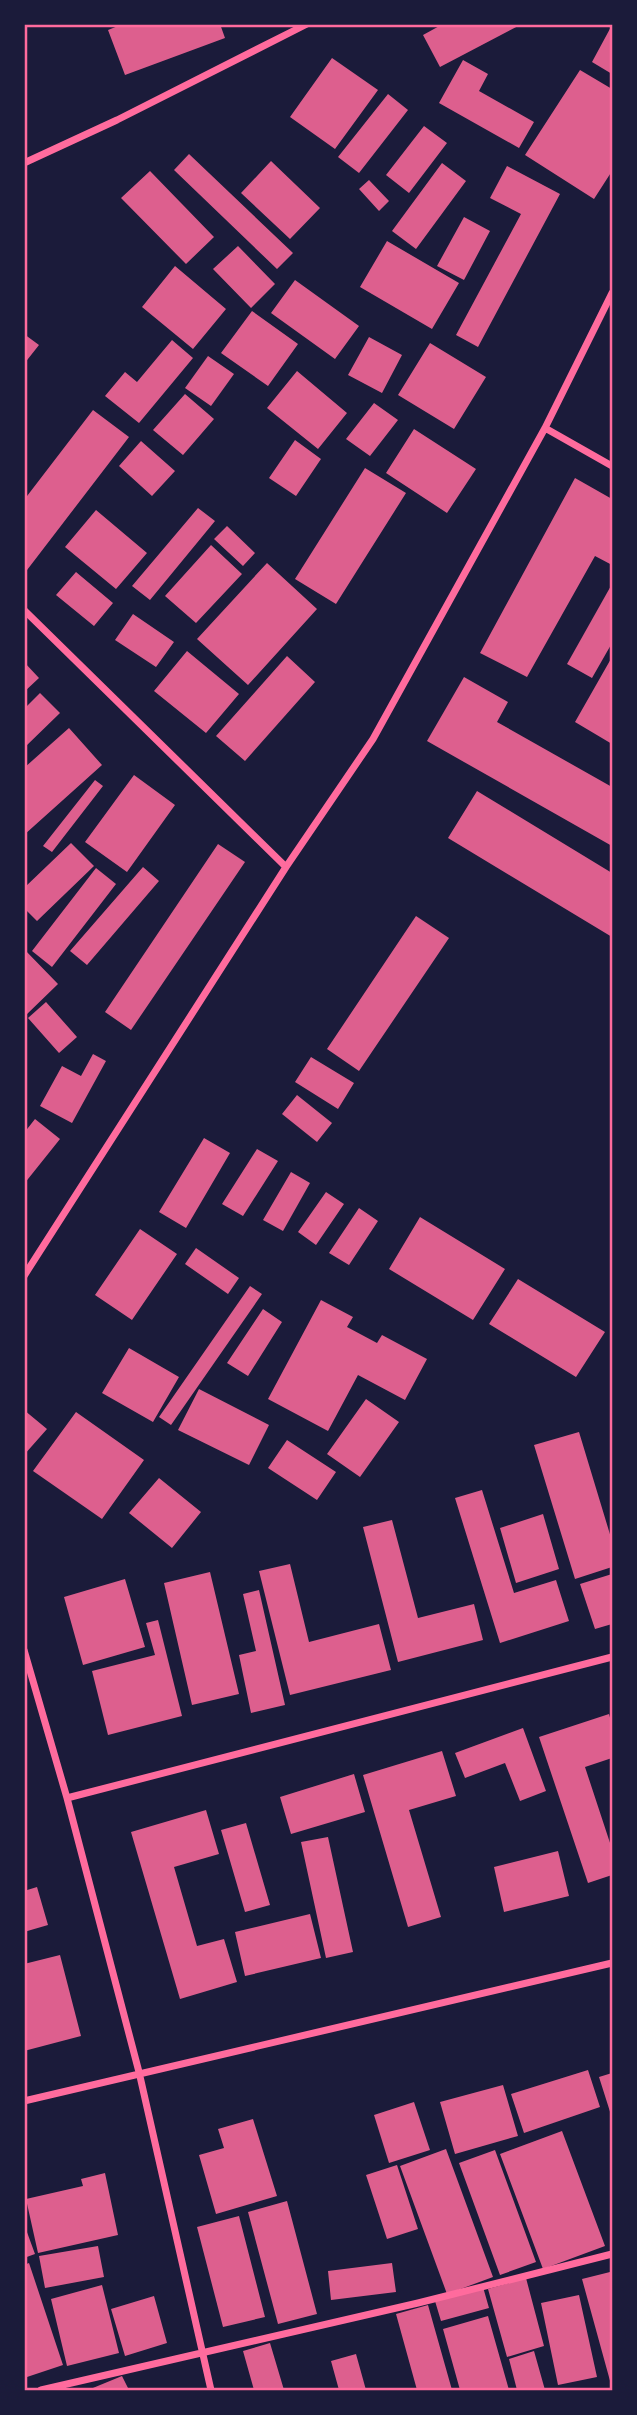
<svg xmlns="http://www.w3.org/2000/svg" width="637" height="2415" font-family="Barlow,sans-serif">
<rect width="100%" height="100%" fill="#1b1b3a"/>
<!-- building -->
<path fill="#dd5f8e" d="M123 24H220L225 38 125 75 108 30Z
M443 24H522L440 67 423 35Z
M612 25V74L592 62Z
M332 58 378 90 335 149 290 117Z
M463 60 488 74 479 91 534 122 519 148 439 103Z
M580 70 612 89V171L594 199 525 155Z
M388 94 408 110 359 173 338 157Z
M424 126 447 143 409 193 386 175Z
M189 154 293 253 277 269 174 170Z
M271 161 320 208 290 239 241 193Z
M442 163 466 181 416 249 392 231Z
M507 166 560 194 478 347 456 335 521 214 490 198Z
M150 171 214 237 186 264 121 198Z
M369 180 389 201 379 211 359 189Z
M464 217 490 231 464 280 437 266Z
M387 241 459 283 432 329 360 287Z
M238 246 275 284 251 308 213 269Z
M175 266 226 309 193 349 142 307Z
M295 280 359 326 335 359 271 313Z
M252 311 298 344 268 386 221 353Z
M24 334 39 345 24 364Z
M369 337 402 355 382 393 348 375Z
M172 340 193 358 139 423 105 396 125 372 137 382Z
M430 343 486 377 454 429 398 395Z
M208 356 234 374 211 406 185 388Z
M297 371 347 413 318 449 267 408Z
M185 394 214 419 183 455 153 430Z
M374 403 398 420 370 456 346 439Z
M93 410 129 437 24 574V500Z
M414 429 476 469 447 513 386 473Z
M295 440 321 459 296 496 269 478Z
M141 441 175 471 152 496 119 466Z
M365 468 406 493 336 604 295 579Z
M575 478 612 499V565L595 556 527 677 480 653Z
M198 508 215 521 150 600 132 586Z
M96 510 147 553 116 589 65 547Z
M227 526 255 553 243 566 214 539Z
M211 545 242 574 196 623 165 596Z
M267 563 317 609 248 685 197 639Z
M76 572 113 603 94 626 56 595Z
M612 584V643L592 678 567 664Z
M133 614 174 642 156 667 115 640Z
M187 651 239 694 206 733 154 691Z
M287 656 315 682 245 761 216 736Z
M612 657V744L575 722Z
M24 662 39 678 24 692Z
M464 677 508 702 497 722 612 787V846L427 741Z
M40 693 60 713 24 748V709Z
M69 728 102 765 24 835V768Z
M134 775 175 805 127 872 85 842Z
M95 780 103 786 52 852 43 846Z
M477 791 612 873V937L448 838Z
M71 843 94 866 37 921 24 908V888Z
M218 844 245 862 131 1030 105 1012Z
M143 867 159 881 87 965 70 951Z
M96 868 116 884 52 967 32 951Z
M416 916 449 938 359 1071 327 1049Z
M24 949 58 984 24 1017Z
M46 1002 77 1037 59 1053 28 1018Z
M93 1054 106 1061 72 1123 40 1106 62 1066 81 1076Z
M311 1057 354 1083 338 1109 295 1082Z
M297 1095 332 1123 317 1142 282 1114Z
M35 1119 60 1139 24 1184V1133Z
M204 1138 230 1153 186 1228 159 1212Z
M257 1149 278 1161 243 1216 222 1204Z
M291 1172 310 1183 283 1231 263 1220Z
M326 1192 344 1204 316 1245 298 1232Z
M359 1208 378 1221 349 1265 329 1253Z
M420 1217 505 1269 473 1320 389 1269Z
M140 1229 177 1254 132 1320 95 1295Z
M196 1248 239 1278 228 1294 185 1264Z
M518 1279 605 1332 576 1377 489 1324Z
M250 1286 262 1294 171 1425 159 1417Z
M321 1300 353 1317 347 1327 377 1343 382 1335 427 1359 405 1400 358 1375 328 1431 268 1399Z
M263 1309 282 1322 248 1376 227 1363Z
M129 1348 179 1377 153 1422 102 1393Z
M199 1389 269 1425 249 1465 178 1430Z
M366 1399 399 1422 360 1477 327 1454Z
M24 1410 47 1429 24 1455Z
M76 1412 144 1460 102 1519 33 1471Z
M579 1432 612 1541V1567L575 1579 534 1445Z
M287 1440 336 1472 317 1500 268 1468Z
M159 1478 201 1512 172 1548 129 1513Z
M482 1490 514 1593 556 1580 569 1621 500 1643 455 1498Z
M543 1514 559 1569 516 1583 500 1528Z
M392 1520 418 1618 474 1604 483 1640 398 1662 363 1527Z
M290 1564 309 1642 379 1624 391 1670 290 1695 259 1571Z
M210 1572 239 1694 192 1705 164 1583Z
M612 1574V1624L595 1629 580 1584Z
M125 1579 145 1647 83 1665 64 1597Z
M259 1590 285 1705 251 1713 239 1655 256 1651 243 1594Z
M158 1620 182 1716 108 1735 92 1671 155 1655 146 1623Z
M609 1714 612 1725V1758L585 1767 612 1849V1875L588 1883 539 1737Z
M523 1728 546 1791 520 1801 505 1763 465 1778 455 1753Z
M442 1751 456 1796 409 1810 441 1917 408 1927 363 1775Z
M354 1774 365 1812 291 1834 280 1797Z
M206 1810 219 1854 174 1867 197 1946 224 1939 237 1982 180 1999 131 1832Z
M246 1823 270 1905 245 1912 221 1830Z
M328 1837 353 1952 326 1958 301 1842Z
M558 1851 569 1896 504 1912 494 1867Z
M37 1887 48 1925 24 1932V1891Z
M310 1914 321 1958 245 1976 235 1932Z
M60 1955 81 2036 24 2051V1964Z
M588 2070 600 2107 524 2133 511 2094Z
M612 2073V2118L599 2077Z
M503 2085 518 2136 455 2154 440 2102Z
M414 2102 430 2150 389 2163 374 2115Z
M253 2119 277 2196 216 2214 199 2155 224 2148 218 2129Z
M562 2131 605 2246 543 2269 500 2154Z
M446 2149 493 2277 447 2294 400 2166Z
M495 2150 536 2262 500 2275 459 2163Z
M397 2165 418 2229 387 2239 366 2175Z
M105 2173 118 2235 38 2253 26 2199 83 2186 81 2179Z
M287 2201 317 2314 278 2324 248 2212Z
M239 2216 265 2317 223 2327 197 2227Z
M24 2224 35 2254 24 2258Z
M98 2246 104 2277 45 2288 39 2256Z
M29 2263 63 2365 24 2378V2265Z
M392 2263 396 2292 331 2300 328 2271Z
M610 2272 612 2280V2388L582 2279Z
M526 2278 544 2346 507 2357 488 2289Z
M102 2285 119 2353 67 2366 51 2299Z
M483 2287 489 2308 441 2321 435 2301Z
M579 2295 597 2377 558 2385 541 2303Z
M154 2296 167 2343 125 2356 111 2309Z
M428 2305 452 2390H417L396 2314Z
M488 2316 509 2390H460L443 2329Z
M270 2343 284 2390H254L243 2351Z
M534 2351 545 2390H517L509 2359Z
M356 2354 366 2390H339L331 2361Z
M122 2376 129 2390H88Z"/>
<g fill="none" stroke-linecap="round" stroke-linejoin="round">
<!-- minor -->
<path stroke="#ff6b9d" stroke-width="7" d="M24 163 117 120 307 24
M545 428 612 466
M24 610 286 867
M24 1276 286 867 373 739 545 428 612 293
M24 1650 67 1798 139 2072 211 2390
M67 1798 612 1657
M24 2101 612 1963
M41 2390 418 2303 612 2254"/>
</g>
<!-- border -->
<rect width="637" height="2415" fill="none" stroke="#1b1b3a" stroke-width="52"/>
<rect x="26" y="26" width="585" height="2363" fill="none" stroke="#ff6b9d" stroke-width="2.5"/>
</svg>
